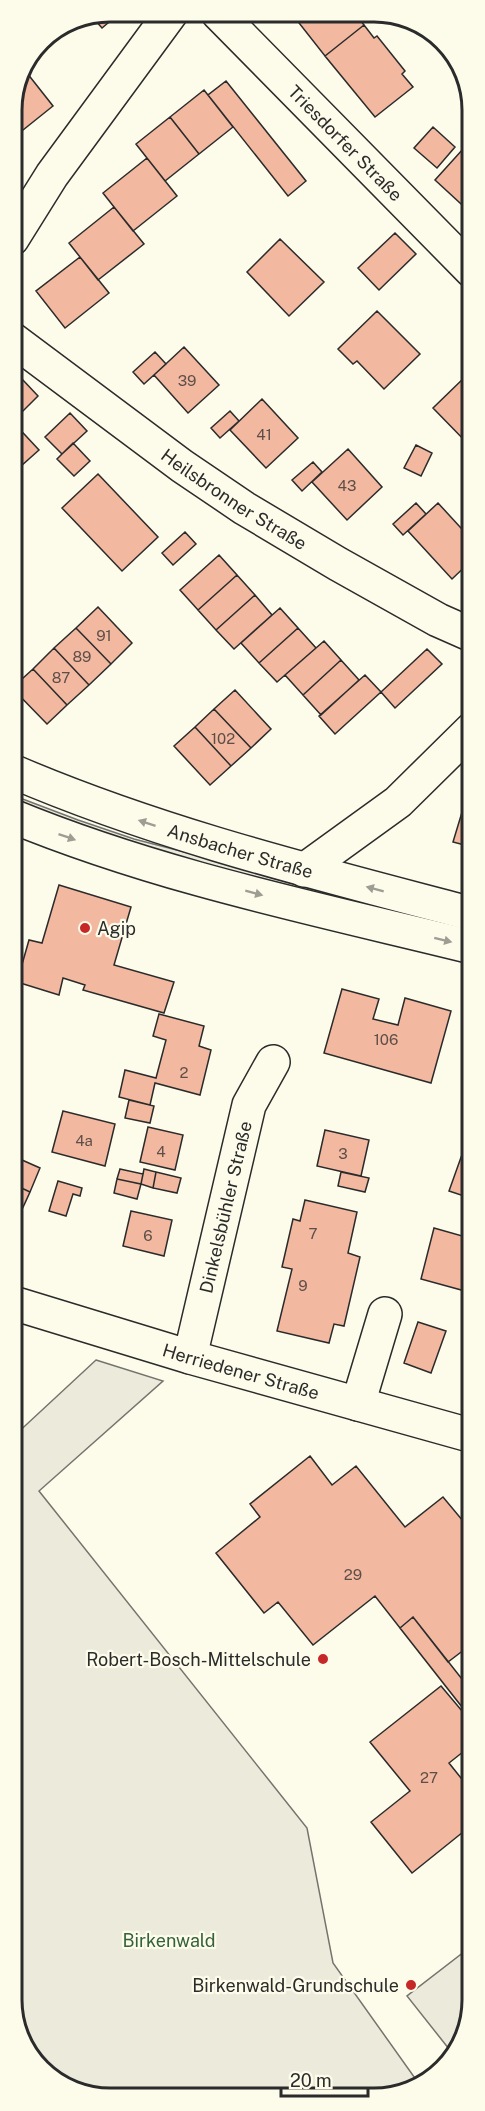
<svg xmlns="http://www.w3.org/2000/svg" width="485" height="2111" font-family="'Public Sans',sans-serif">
<rect width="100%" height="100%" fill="#fdfbea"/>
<!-- green -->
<path fill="#ecebdb" stroke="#74746e" stroke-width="1.5" d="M12 795 78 820 134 839 472 926V934L199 865 12 804Z
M96 1360 163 1381 39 1491 307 1828 333 1963 417 2081 388 2098 91 2097 37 2066 13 2014V1437Z
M473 1945V2007L453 2054 407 1996Z"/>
<!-- building -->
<path fill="#f2b8a0" stroke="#2b2b2b" stroke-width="1.5" d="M110 12H121L102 28 94 19Z
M292 14 356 15 364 25 325 56Z
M364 25 374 38 377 36 405 71 402 74 413 87 375 117 325 56Z
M27 73 53 106 13 138 12 104Z
M226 81 306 181 288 196 208 95Z
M204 90 233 127 199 154 170 117Z
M170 117 199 154 165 181 136 144Z
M433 127 455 147 437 168 414 148Z
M463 149 472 157V214L435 180Z
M147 158 177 196 133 231 103 193Z
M114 207 144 244 98 280 69 243Z
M395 233 416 254 379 290 358 268Z
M280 239 324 282 289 316 247 272Z
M80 257 109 293 65 328 36 291Z
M377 311 420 354 384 389 357 361 353 364 338 349Z
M184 347 219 385 188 413 154 375Z
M155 352 166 364 144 384 133 372Z
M468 374 472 378V444L470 446 433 408Z
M22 379 38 396 22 412 12 401V389Z
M262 399 298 438 266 468 230 430Z
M230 411 239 421 220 438 211 428Z
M70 413 87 431 62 454 45 437Z
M12 421 39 450 12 474Z
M73 443 90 461 74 476 57 459Z
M416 445 432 453 421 476 404 468Z
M348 449 382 487 347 520 312 482Z
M313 462 322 472 302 491 292 480Z
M98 474 158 537 122 571 62 508Z
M416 503 426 514 403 535 393 524Z
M438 503 472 540V560L452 579 408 531Z
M185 532 196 544 173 565 162 553Z
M219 555 237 575 198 610 180 590Z
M237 575 255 595 216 630 198 610Z
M255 595 272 615 234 649 216 630Z
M98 607 132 643 111 664 76 628Z
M280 608 298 628 259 663 241 643Z
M76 628 111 664 89 685 54 648Z
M298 628 316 648 277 682 259 663Z
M324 641 341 660 303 695 285 675Z
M54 648 89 685 67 705 33 669Z
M427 649 442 664 395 708 381 692Z
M341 660 359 680 321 715 303 695Z
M33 669 67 705 47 724 12 688Z
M365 675 381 692 335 734 319 716Z
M235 690 271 729 251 748 214 709Z
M214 709 251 748 231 766 195 727Z
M195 727 231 766 210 785 174 746Z
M466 799 472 801V847L453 842Z
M59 885 131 907 114 965 174 982 164 1013 83 990 85 985 63 978 59 995 17 982 29 940 42 943Z
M342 989 379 999 373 1019 398 1025 405 998 451 1011 431 1083 324 1053Z
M159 1014 204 1026 199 1046 211 1050 200 1095 155 1083 150 1105 119 1097 125 1070 156 1078 166 1040 153 1036Z
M129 1100 154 1106 150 1123 125 1118Z
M63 1111 115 1124 105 1166 52 1152Z
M148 1127 183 1135 175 1170 140 1162Z
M325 1130 369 1140 361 1176 317 1166Z
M464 1149 472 1152 473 1199 449 1191Z
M13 1156 40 1168 30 1192 13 1184Z
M120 1169 143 1174 141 1184 117 1179Z
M144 1169 156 1172 153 1188 141 1184Z
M156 1172 181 1178 177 1193 153 1188Z
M341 1172 369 1178 365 1192 338 1186Z
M117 1179 141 1184 137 1199 114 1193Z
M58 1181 82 1188 80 1196 73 1194 66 1216 49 1211Z
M13 1184 30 1192 19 1216 13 1213Z
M305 1200 357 1212 348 1253 360 1257 344 1326 334 1324 329 1343 277 1331 292 1269 282 1267 293 1219 300 1221Z
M131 1211 172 1220 164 1256 123 1246Z
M434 1228 473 1239V1263L465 1291 421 1279Z
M418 1322 446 1331 431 1373 404 1363Z
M310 1456 332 1485 356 1466 405 1527 443 1497 468 1527 473 1523V1643L448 1662 413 1617 400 1628 375 1596 313 1645 278 1602 264 1613 216 1553 260 1517 250 1504Z
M413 1617 473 1693V1721L400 1628Z
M441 1686 473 1724V1744L449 1763 473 1793V1824L412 1873 371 1822 410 1791 370 1742Z"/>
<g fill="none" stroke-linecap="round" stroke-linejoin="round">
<!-- minor casing -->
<g stroke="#2b2b2b" stroke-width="36">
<g id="minor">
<path id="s1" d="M218 13 472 271"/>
<path d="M12 239 52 175 171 13"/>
<path id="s2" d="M12 339 182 466 244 508 338 564 438 620 472 635"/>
<path d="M304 870 398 802 472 729"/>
<path id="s3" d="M13 1303 190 1357 473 1436"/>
<path id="s4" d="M190 1357 249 1105 273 1062"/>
<path d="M358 1404 385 1314"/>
</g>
</g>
<!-- major casing -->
<g stroke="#2b2b2b" stroke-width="36">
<g id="major">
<path id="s5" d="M12 771C161 835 317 873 472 914"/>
<path d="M12 816C160 877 318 909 472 947"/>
</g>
</g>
<!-- minor -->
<use href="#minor" stroke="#fdfbea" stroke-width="33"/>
<!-- major -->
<use href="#major" stroke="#fdfbea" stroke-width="33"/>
<!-- wall -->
<path stroke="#2b2b2b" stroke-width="3" d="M13 1231 19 1216"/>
</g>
<!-- one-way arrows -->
<defs><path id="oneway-solid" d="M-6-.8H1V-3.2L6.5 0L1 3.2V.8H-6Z" transform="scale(1.5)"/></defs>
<g fill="#9e9d94">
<use href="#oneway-solid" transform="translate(147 823) rotate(-162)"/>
<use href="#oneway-solid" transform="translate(67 837) rotate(19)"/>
<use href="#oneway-solid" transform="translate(375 889) rotate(-165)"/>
<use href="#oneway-solid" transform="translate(254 893) rotate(15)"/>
<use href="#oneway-solid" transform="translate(443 940) rotate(14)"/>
</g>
<!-- markers -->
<g fill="#c62828" stroke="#fdfbea" stroke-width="2">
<circle cx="85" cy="928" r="6"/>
<circle cx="323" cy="1659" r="6"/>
<circle cx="411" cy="1985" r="6"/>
</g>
<g text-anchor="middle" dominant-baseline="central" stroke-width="4.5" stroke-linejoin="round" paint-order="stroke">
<!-- number labels -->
<g font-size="15" fill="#5d4e48">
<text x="187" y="380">39</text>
<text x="264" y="434">41</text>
<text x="347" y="485">43</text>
<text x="104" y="635">91</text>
<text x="82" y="656">89</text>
<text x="61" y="677">87</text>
<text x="223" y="738">102</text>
<text x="386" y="1039">106</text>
<text x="184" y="1072">2</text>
<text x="84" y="1140">4a</text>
<text x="161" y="1151">4</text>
<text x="343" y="1153">3</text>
<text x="313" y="1233">7</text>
<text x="148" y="1235">6</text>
<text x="303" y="1285">9</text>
<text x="353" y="1574">29</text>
<text x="429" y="1777">27</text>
</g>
<!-- street labels -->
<g font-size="18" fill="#2b2b2b" stroke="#fdfbea">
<text stroke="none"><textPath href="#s1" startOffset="182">Triesdorfer Straße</textPath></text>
<text stroke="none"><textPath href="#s2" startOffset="274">Heilsbronner Straße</textPath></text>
<text stroke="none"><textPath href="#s5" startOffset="242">Ansbacher Straße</textPath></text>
<text stroke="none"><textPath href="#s4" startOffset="154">Dinkelsbühler Straße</textPath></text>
<text stroke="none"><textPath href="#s3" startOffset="238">Herriedener Straße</textPath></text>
</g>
<!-- poi labels -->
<g font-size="18" fill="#2b2b2b" stroke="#fdfbea" text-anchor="end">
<text x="97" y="928" text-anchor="start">Agip</text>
<text x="311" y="1659">Robert-Bosch-Mittelschule</text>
<text x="399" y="1985">Birkenwald-Grundschule</text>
</g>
<!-- park labels -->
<g font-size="18" fill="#34623c" stroke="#fdfbea">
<text x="169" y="1940">Birkenwald</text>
</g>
</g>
<!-- crop -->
<path d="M0 0H485V2111H0ZM110 22H374A88 88 0 0 1 462 110V2000A88 88 0 0 1 374 2088H110A88 88 0 0 1 22 2000V110A88 88 0 0 1 110 22Z" fill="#fdfbea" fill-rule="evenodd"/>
<path fill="none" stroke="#2b2b2b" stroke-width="3" d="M110 22H374A88 88 0 0 1 462 110V2000A88 88 0 0 1 374 2088H110A88 88 0 0 1 22 2000V110A88 88 0 0 1 110 22Z"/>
<!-- scale -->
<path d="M281 2087v9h87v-9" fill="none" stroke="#2b2b2b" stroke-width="3"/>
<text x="290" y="2087" font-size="18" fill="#2b2b2b" stroke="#fdfbea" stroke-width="4.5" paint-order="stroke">20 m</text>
</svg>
